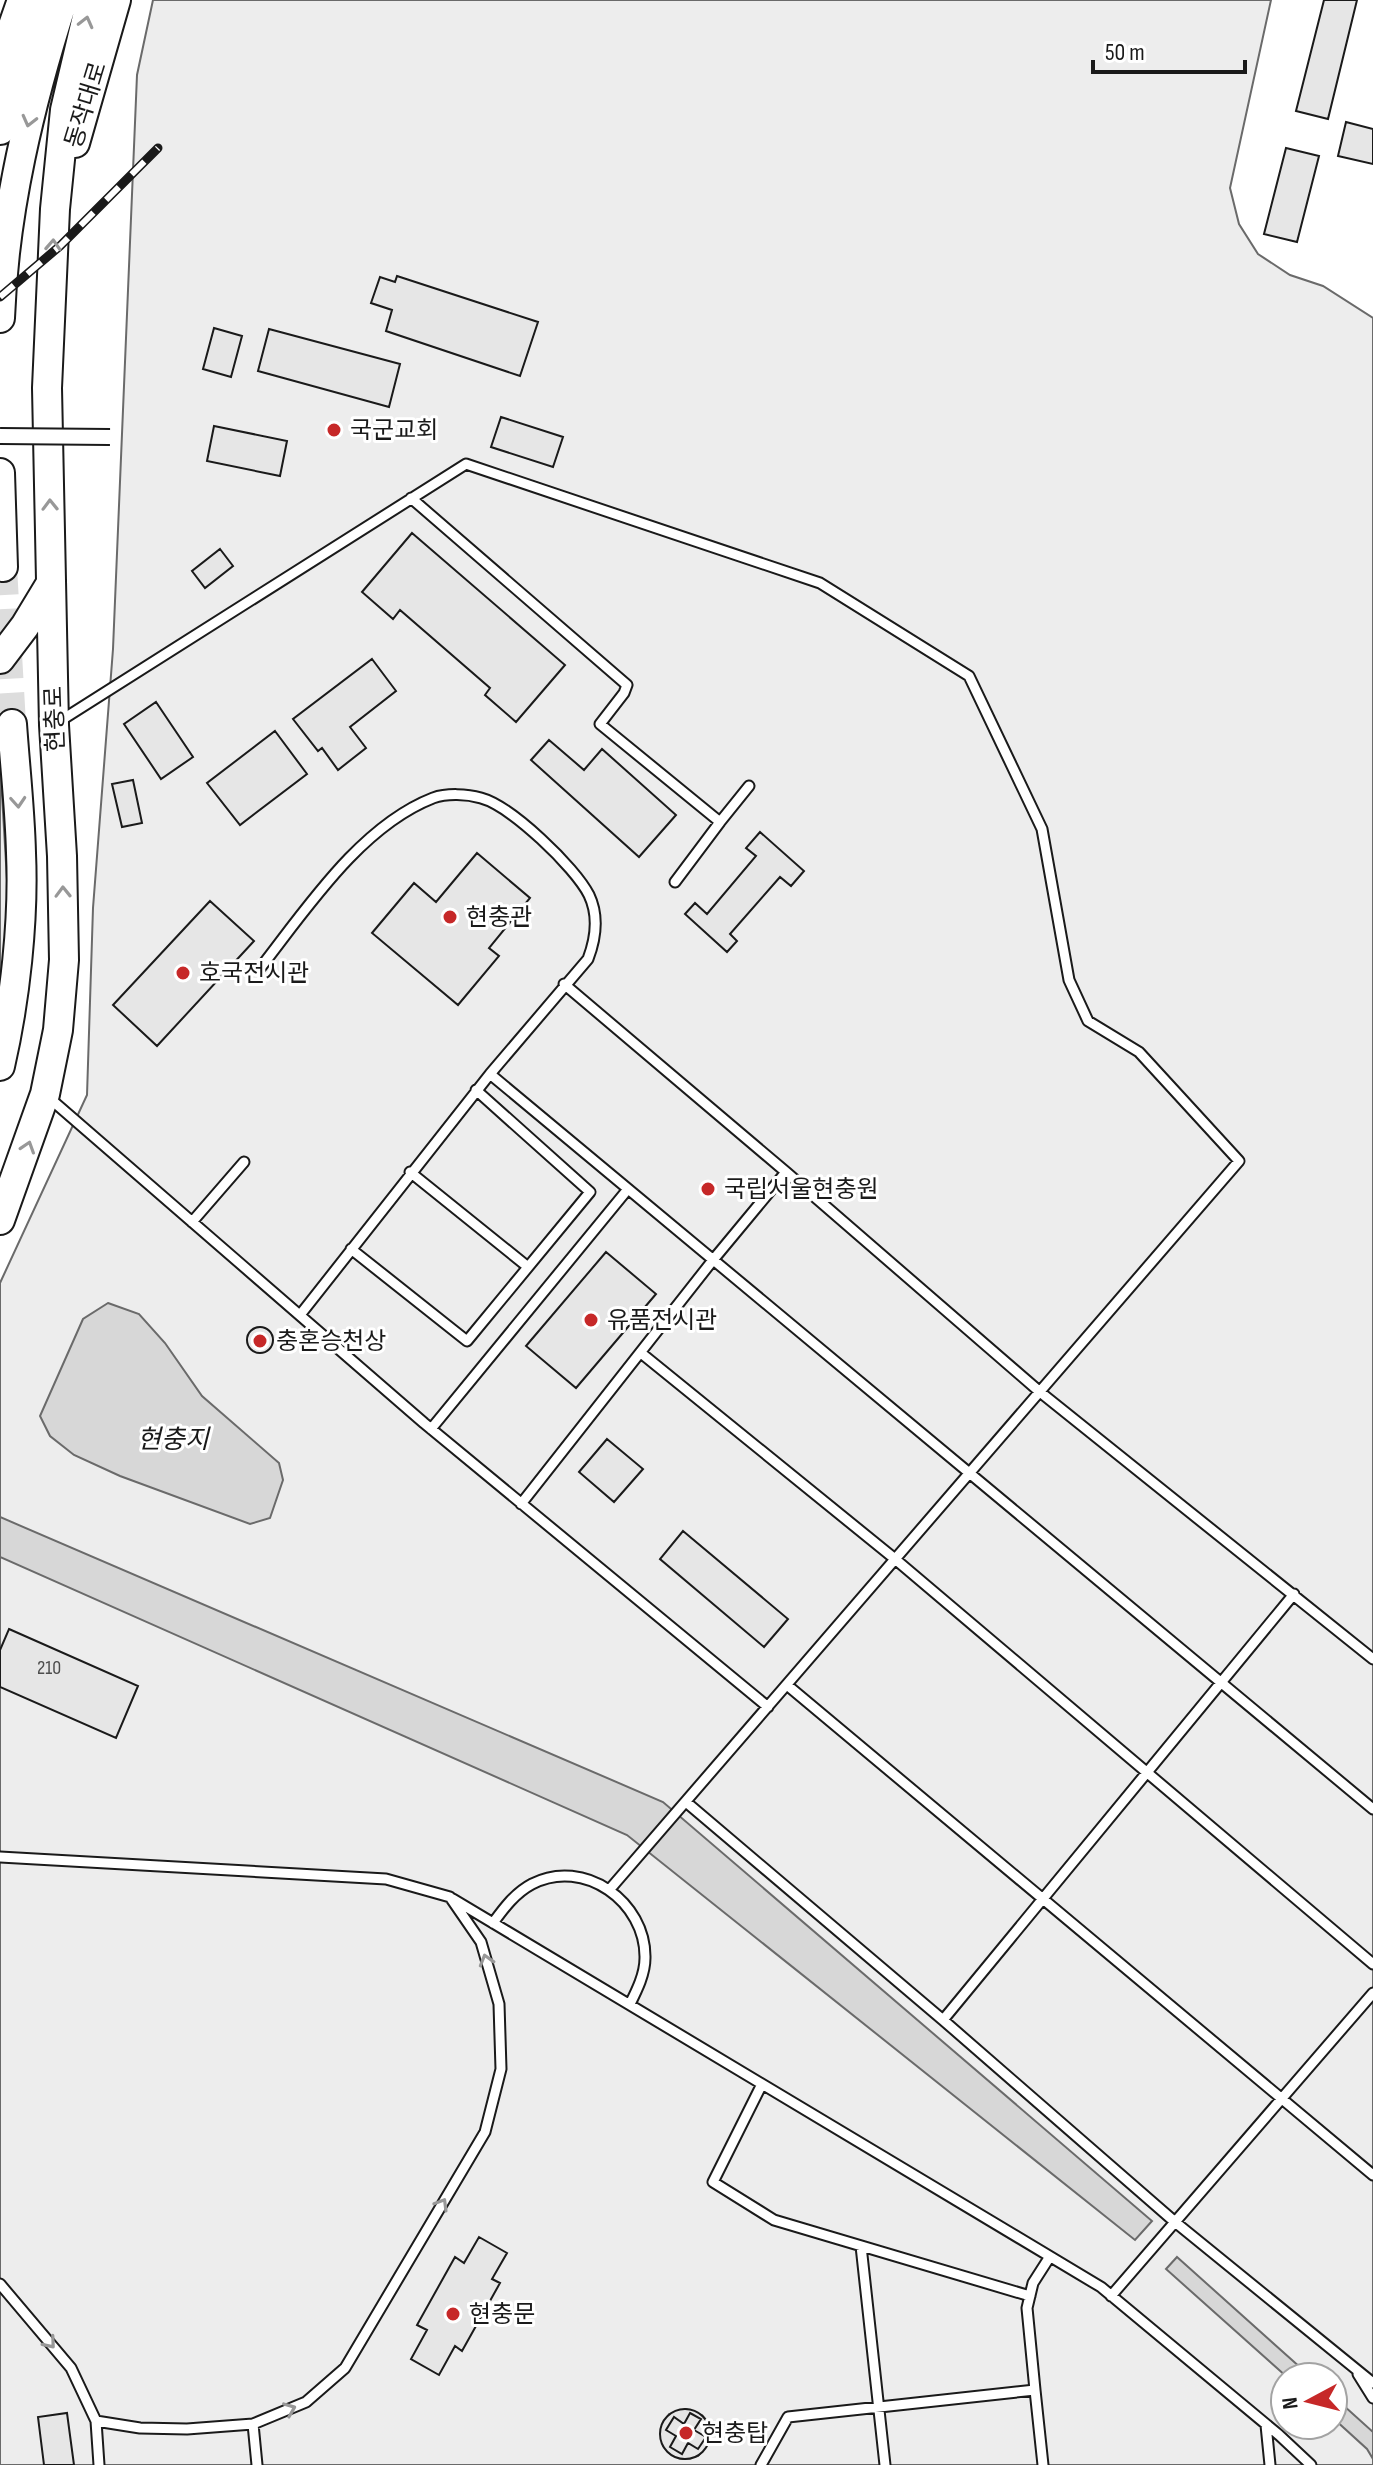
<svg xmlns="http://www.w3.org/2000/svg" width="1373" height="2465" font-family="'Sofia Sans Condensed','Noto Sans KR',sans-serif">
<rect width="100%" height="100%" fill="#fff"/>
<!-- built -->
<path fill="#ededed" stroke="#6a6a6a" stroke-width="2" fill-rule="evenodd" d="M153 0H1271L1230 188 1239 224 1258 254 1290 275 1323 286 1373 318V2465H0V1283L87 1095 93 908 113 649 137 75ZM1285 2377H1333V2425H1285ZM686 2409 702 2415 707 2421 710 2436 708 2444 698 2456 683 2459 669 2453 663 2446 661 2429 669 2414Z
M0 761 8 897 0 1003Z"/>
<!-- water -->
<path fill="#d7d7d7" stroke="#6a6a6a" stroke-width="2" d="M108 1303 139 1314 165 1343 202 1396 279 1463 283 1480 270 1518 250 1524 120 1476 74 1455 50 1436 40 1416 83 1319Z
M0 1517 663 1802 1152 2221 1135 2240 627 1835 0 1557Z
M1177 2257 1311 2377H1287L1166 2269Z
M1333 2396 1373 2432V2459L1367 2449 1333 2418Z"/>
<!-- building -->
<path fill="#e6e6e6" stroke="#1a1a1a" stroke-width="2" d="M1324 0H1357L1328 119 1296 111Z
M1346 122 1373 129V164L1338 156Z
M1286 148 1319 156 1297 242 1264 234Z
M397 276 538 322 520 376 386 331 392 310 371 303 380 277 395 282Z
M214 328 242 336 231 377 203 369Z
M269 329 400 364 389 407 258 371Z
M501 417 563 437 553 467 491 447Z
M214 426 287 441 280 476 207 461Z
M412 533 565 665 516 722 485 695 490 688 400 610 393 619 362 592Z
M220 549 233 566 205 588 192 571Z
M372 659 396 691 350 727 366 748 338 770 322 748 318 751 293 719Z
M156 702 193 757 161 779 124 724Z
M275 731 307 774 240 825 207 783Z
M549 740 584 770 602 749 676 815 639 857 531 760Z
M133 780 142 823 122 827 112 784Z
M760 832 804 871 791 886 780 877 730 934 737 941 727 952 685 914 695 903 707 914 756 856 746 848Z
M477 853 530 898 489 948 499 956 458 1005 372 933 414 883 436 902Z
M210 901 254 941 157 1046 113 1005Z
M606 1252 656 1294 576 1388 526 1346Z
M247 1340a13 13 0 1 1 26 0a13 13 0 1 1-26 0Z
M607 1439 643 1469 614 1502 579 1472Z
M683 1531 788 1619 764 1647 660 1559Z
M9 1629 138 1686 116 1738 0 1687V1650Z
M479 2237 507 2253 492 2279 500 2283 462 2351 455 2346 439 2375 411 2359 427 2330 417 2325 455 2257 464 2263Z
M660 2434a25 25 0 1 1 50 0a25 25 0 1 1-50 0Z
M67 2413 74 2465H44L38 2417Z
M690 2413 701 2419 694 2430 706 2437 698 2449 688 2443 682 2454 670 2447 676 2436 666 2430 674 2417 684 2424Z"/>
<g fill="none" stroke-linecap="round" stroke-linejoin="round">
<!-- primary-tunnel -->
<path stroke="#ddd" stroke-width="28" stroke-dasharray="28 14" stroke-linecap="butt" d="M3 567 12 724"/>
<!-- service casing -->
<g stroke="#1a1a1a" stroke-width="13">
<path id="service" d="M411 498 627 685 624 693 600 724 720 822 675 882
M60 721 466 464 820 583 969 676 1042 829 1069 980 1088 1021 1139 1052 1239 1161 610 1889
M720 822 749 786
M261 967C307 908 361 826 433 798 447 793 467 794 481 798 511 806 575 867 589 895 599 916 596 938 588 959L490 1074 1373 1809
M564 984 786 1172 1040 1392 1373 1659
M47 1096 424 1423 768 1707
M410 1172 528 1267
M192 1222 244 1162
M351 1249 467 1341 590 1192 476 1090
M300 1315 490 1074
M641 1353 895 1559 1373 1964
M431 1429 628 1189
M521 1504 713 1260 786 1172
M787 1685 1373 2175
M686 1802 943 2020 1175 2222 1373 2383
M0 1857 386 1879 450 1897 481 1942 499 2004 501 2069 485 2132 345 2368 306 2402 253 2424 187 2429 140 2428 96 2421 71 2368 0 2284
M453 1899 1101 2287 1279 2435 1311 2465
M493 1923C504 1908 515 1893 532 1884 584 1857 646 1902 645 1958 645 1974 637 1990 630 2004
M943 2020 1294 1594
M762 2084 713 2182 774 2220 1030 2296
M861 2246 885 2465
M1111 2296 1373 1993
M1358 2374 1373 2398
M1035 2390 1043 2465
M96 2421 99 2465
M253 2424 257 2465
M1266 2425 1270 2465
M761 2465 788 2417 1035 2390 1027 2308 1033 2283 1049 2258"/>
</g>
<!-- primary casing -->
<g stroke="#1a1a1a" stroke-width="32">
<path id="primary" d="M0 63 22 0
M75 143 116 0
M0 318C4 210 30 103 63 0
M0 473 3 567
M0 659 25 626 51 583
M0 1066C15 1001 24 920 21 853 20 810 15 767 12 724
M0 1220 45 1094 58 1030 64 960 62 856 54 725 47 388 55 209 65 110 91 0"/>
</g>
<!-- trunk casing -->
<g stroke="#1a1a1a" stroke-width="34">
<path id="trunk" d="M0 129 10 91 44 0"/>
</g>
<!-- service -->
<use href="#service" stroke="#fff" stroke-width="9"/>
<!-- primary -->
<use href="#primary" stroke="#fff" stroke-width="28"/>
<!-- trunk -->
<use href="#trunk" stroke="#fff" stroke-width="30"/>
<!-- rail casing -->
<g stroke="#1a1a1a" stroke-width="9">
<path id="rail" d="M0 297 60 246 158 148"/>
</g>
<!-- rail -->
<use href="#rail" stroke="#fff" stroke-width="6" stroke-dasharray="18" stroke-linecap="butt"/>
<!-- pedestrian-bridge casing -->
<g stroke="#1a1a1a" stroke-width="18" stroke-linecap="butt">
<path id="pedestrian-bridge" d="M0 436 110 437"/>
</g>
<!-- pedestrian-bridge -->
<use href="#pedestrian-bridge" stroke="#fff" stroke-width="14"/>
</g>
<!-- one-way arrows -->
<defs><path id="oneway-chevron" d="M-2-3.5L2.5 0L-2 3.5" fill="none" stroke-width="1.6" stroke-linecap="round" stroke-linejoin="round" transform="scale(2)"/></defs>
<g stroke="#989898">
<use href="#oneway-chevron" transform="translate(86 22) rotate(-76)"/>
<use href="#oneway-chevron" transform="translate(29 121) rotate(104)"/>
<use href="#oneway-chevron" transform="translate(53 245) rotate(-87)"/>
<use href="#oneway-chevron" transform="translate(50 505) rotate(-91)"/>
<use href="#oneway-chevron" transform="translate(18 802) rotate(86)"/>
<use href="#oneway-chevron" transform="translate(63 892) rotate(-91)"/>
<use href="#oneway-chevron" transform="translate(28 1147) rotate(-72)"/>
<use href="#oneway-chevron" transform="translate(486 1960) rotate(-106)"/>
<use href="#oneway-chevron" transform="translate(442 2204) rotate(-59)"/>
<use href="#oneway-chevron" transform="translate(50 2343) rotate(50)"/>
<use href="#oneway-chevron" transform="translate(290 2409) rotate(-22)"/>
</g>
<!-- markers -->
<g fill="#c62828" stroke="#fff" stroke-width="3">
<circle cx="334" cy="430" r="8"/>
<circle cx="450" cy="917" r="8"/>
<circle cx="183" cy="973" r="8"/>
<circle cx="708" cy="1189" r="8"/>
<circle cx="591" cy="1320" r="8"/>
<circle cx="260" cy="1341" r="8"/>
<circle cx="453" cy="2314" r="8"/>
<circle cx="686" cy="2433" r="8"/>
</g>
<g text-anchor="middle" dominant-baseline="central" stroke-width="6" stroke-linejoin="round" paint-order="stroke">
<!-- number labels -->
<g font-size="20" fill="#4d4d4d">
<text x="49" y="1668">210</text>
</g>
<!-- street labels -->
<g font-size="24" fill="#1a1a1a" stroke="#fff">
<text transform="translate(86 105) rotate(-73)">동작대로</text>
<text transform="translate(55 719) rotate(-92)">현충로</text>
</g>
<!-- poi labels -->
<g font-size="24" fill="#1a1a1a" stroke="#fff" text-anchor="start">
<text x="350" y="430">국군교회</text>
<text x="466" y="917">현충관</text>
<text x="199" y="973">호국전시관</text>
<text x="724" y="1189">국립서울현충원</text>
<text x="607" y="1320">유품전시관</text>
<text x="276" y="1341">충혼승천상</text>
<text x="469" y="2314">현충문</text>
<text x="702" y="2433">현충탑</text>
</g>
<!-- water labels -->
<g font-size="26" font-style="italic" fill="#1a1a1a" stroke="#fff">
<text x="173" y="1440">현충지</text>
</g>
</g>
<!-- north arrow -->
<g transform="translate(1309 2401) rotate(263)"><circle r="38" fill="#ffffff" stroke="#a3a3a3" stroke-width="2"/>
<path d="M0-6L14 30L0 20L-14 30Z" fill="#c62828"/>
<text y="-12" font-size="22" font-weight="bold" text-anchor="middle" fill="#1a1a1a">N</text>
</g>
<!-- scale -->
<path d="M1093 60v12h152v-12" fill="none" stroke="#1a1a1a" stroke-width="4"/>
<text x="1105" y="60" font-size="24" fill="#1a1a1a" stroke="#ffffff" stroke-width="6" paint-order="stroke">50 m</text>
</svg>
